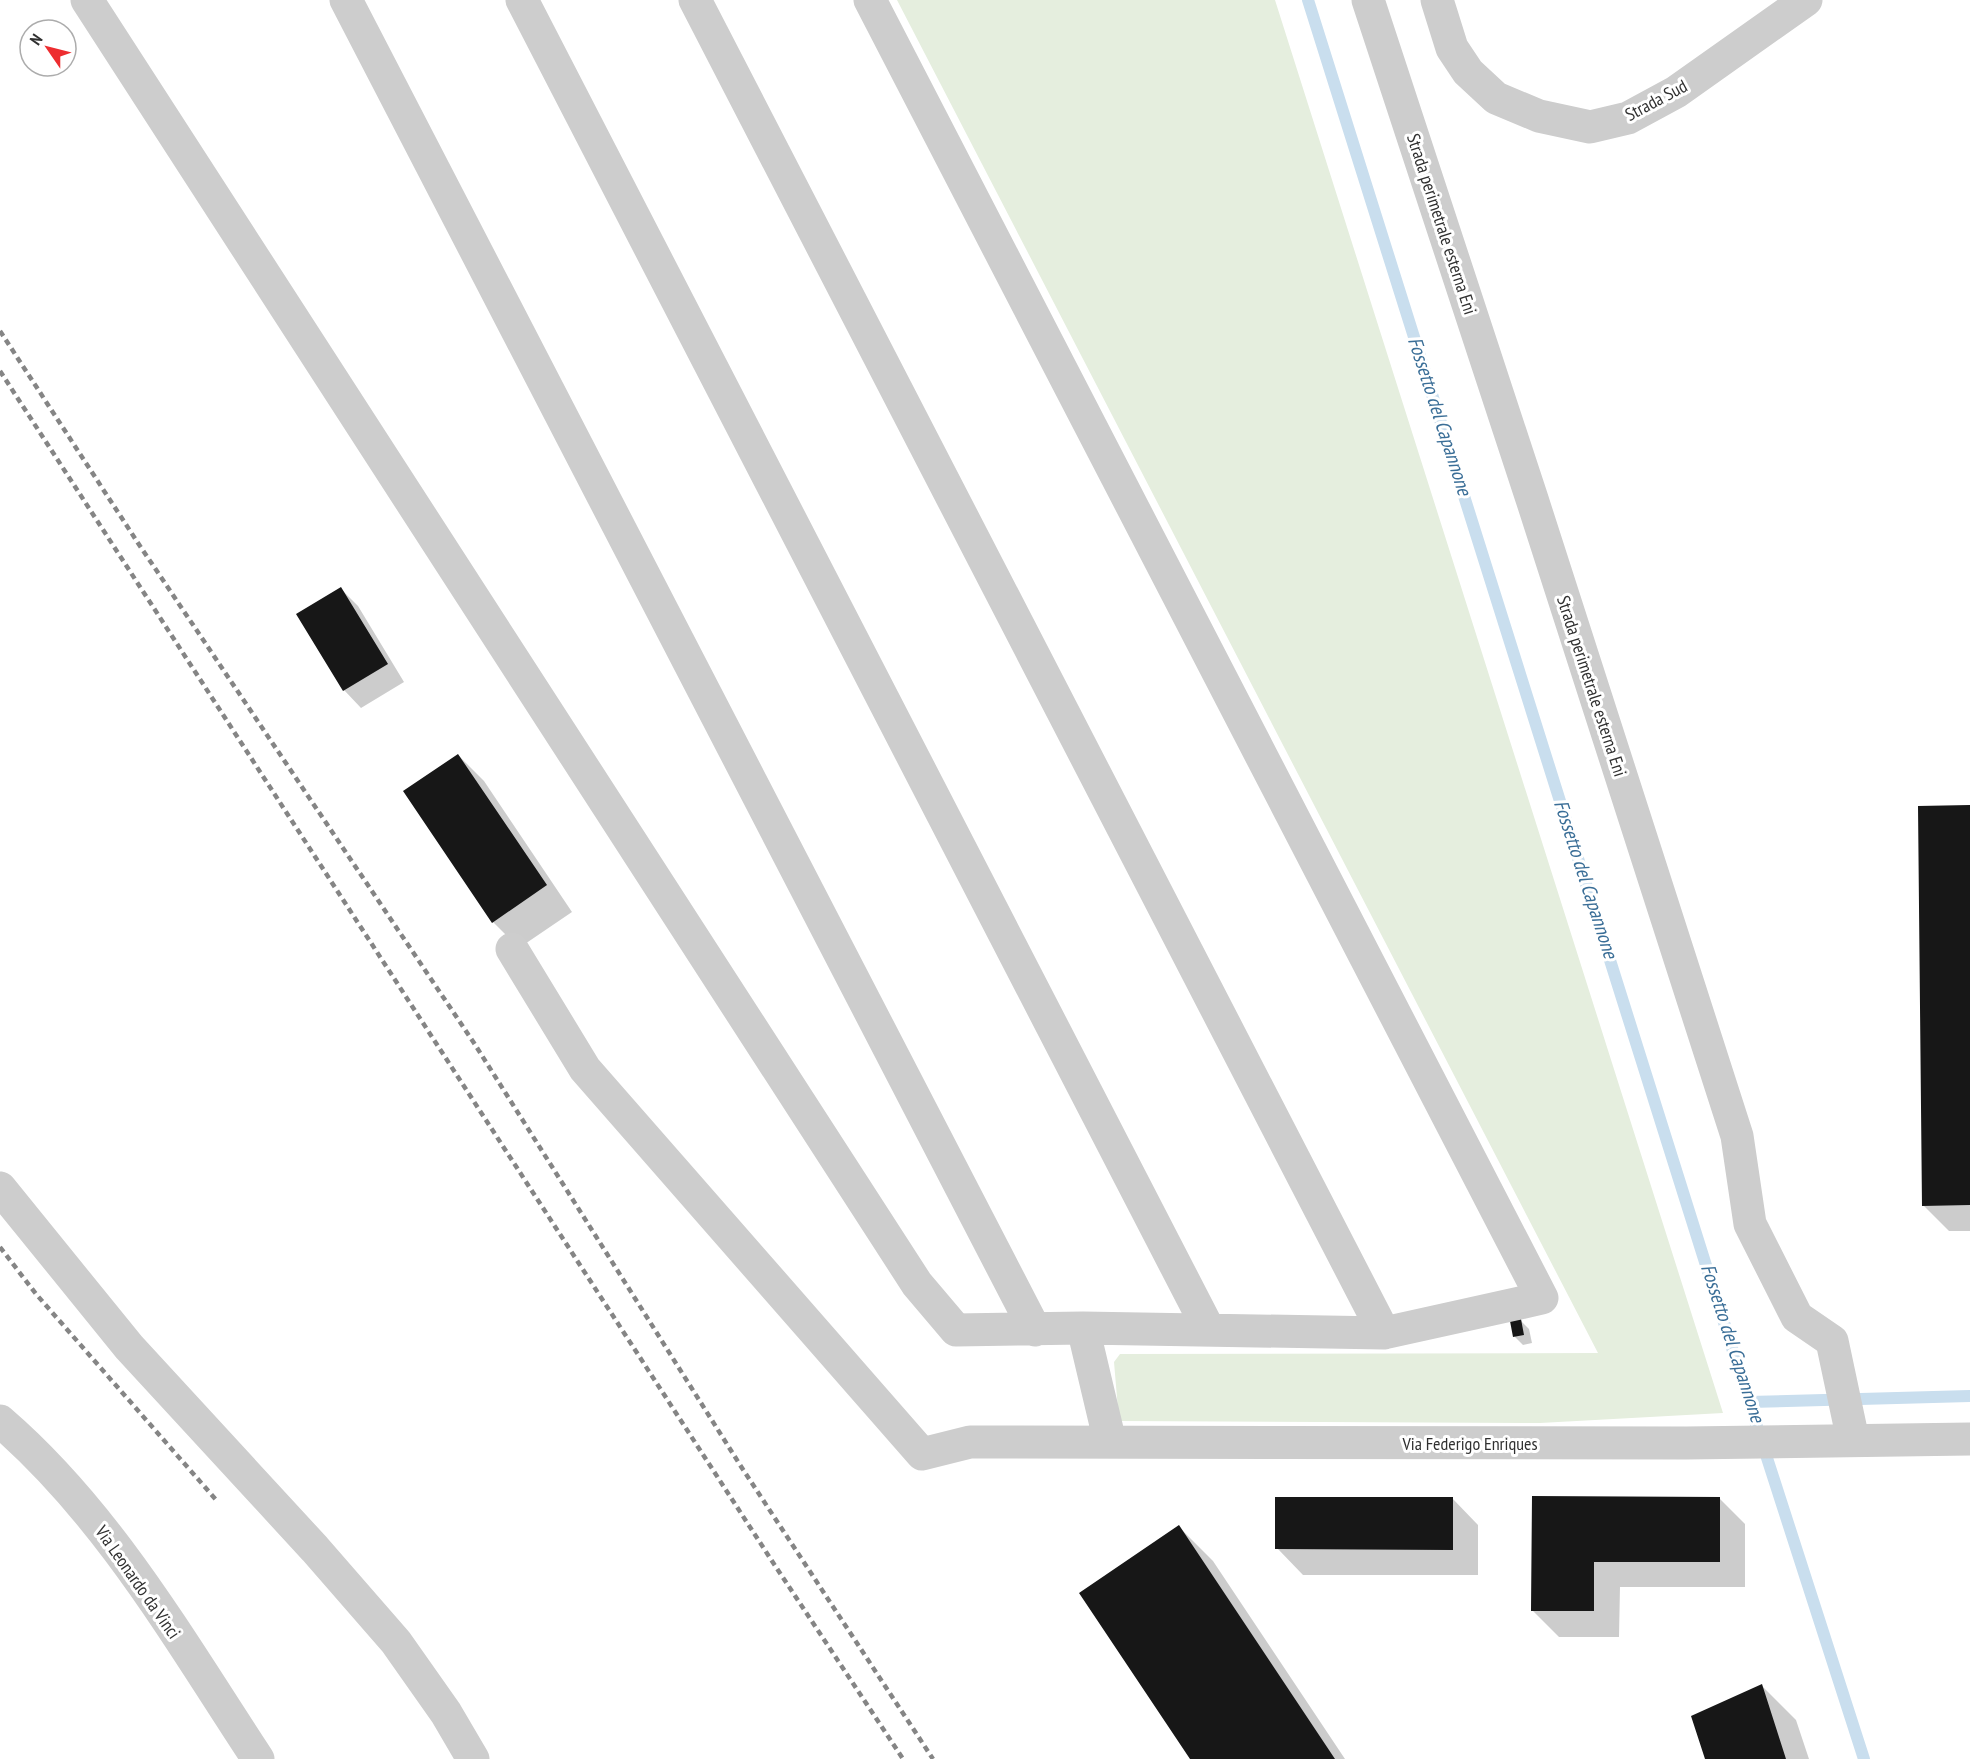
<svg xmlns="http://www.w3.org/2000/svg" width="1970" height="1759" font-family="'PT Sans Narrow',sans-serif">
<rect width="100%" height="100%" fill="#fff"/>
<!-- green -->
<path fill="#e5eede" d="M897 0H1275L1723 1413 1540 1423 1119 1421 1114 1362 1120 1354 1598 1353Z"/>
<!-- shadow -->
<path fill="#0003" d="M341 589 358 606 404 682 361 708 344 690Z
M458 755 484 781 572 912 519 948 493 922Z
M1970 807V1231H1949L1923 1205Z
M1520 1320 1529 1329 1532 1343 1523 1345 1515 1337Z
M1452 1498 1478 1525V1575H1303L1277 1548Z
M1533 1498H1719L1745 1524V1587H1620L1619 1637H1559L1533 1611Z
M1179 1527 1213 1561 1345 1759H1192Z
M1762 1686 1796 1720 1809 1759H1706Z"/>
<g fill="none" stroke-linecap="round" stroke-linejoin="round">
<!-- stream -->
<path stroke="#c9deee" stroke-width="12" d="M1308 0 1749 1402 1864 1759
M1749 1402 1970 1396"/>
</g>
<!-- building -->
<path fill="#171717" d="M341 587 388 664 343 691 296 614Z
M458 754 547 885 492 923 403 791Z
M1970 805V1205L1922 1206 1918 806Z
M1521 1319 1524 1335 1513 1337 1510 1321Z
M1532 1496 1720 1497V1562H1594V1611H1531Z
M1275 1497H1453V1550L1275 1549Z
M1179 1525 1335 1759H1190L1079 1593Z
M1762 1684 1786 1759H1705L1691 1716Z"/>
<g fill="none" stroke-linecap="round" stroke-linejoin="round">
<!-- minor -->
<path stroke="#cdcdcd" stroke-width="33" d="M87 0 917 1284 956 1330 1083 1328 1384 1333 1542 1298 870 0
M346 0 1035 1330
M522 0 1209 1330
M695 0 1384 1333
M1368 0 1532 499 1737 1136 1750 1224 1797 1317 1832 1341 1853 1440
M1437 0 1452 48 1468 72 1496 98 1539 116 1590 127 1628 118 1676 92 1806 0
M512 949 585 1069 922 1454 970 1442 1686 1443 1970 1439
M0 1188 129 1347 315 1549 396 1642 446 1713 473 1759
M1083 1328 1110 1442
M0 1421C108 1514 180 1641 258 1759"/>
<!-- rail -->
<path stroke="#858585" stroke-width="4.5" stroke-dasharray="6 4.5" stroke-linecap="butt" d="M0 331 138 543 474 1043 742 1468 933 1759
M0 371 772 1561 903 1759
M0 1247 36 1294 218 1502"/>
</g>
<g text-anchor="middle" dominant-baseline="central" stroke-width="6" stroke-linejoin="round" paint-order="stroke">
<!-- street labels -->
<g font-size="18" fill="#303030" stroke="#fff">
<text transform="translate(1656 100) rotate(-28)">Strada Sud</text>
<text transform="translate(1442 224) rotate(72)">Strada perimetrale esterna Eni</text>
<text transform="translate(1592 686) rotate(72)">Strada perimetrale esterna Eni</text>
<text x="1470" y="1443">Via Federigo Enriques</text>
<text transform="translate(138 1582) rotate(55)">Via Leonardo da Vinci</text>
</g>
<!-- water labels -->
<g font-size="20" font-style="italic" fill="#3a6e97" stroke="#fff">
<text transform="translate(1440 416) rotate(72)">Fossetto del Capannone</text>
<text transform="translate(1586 879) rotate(72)">Fossetto del Capannone</text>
<text transform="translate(1733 1343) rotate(72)">Fossetto del Capannone</text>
</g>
</g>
<!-- north arrow -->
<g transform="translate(48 48) rotate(305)"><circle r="28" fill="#ffffff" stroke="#acacac" stroke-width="1.5"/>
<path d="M0-4.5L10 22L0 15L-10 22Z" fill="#ed2d30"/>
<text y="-9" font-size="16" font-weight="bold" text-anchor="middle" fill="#303030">N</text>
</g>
</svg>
